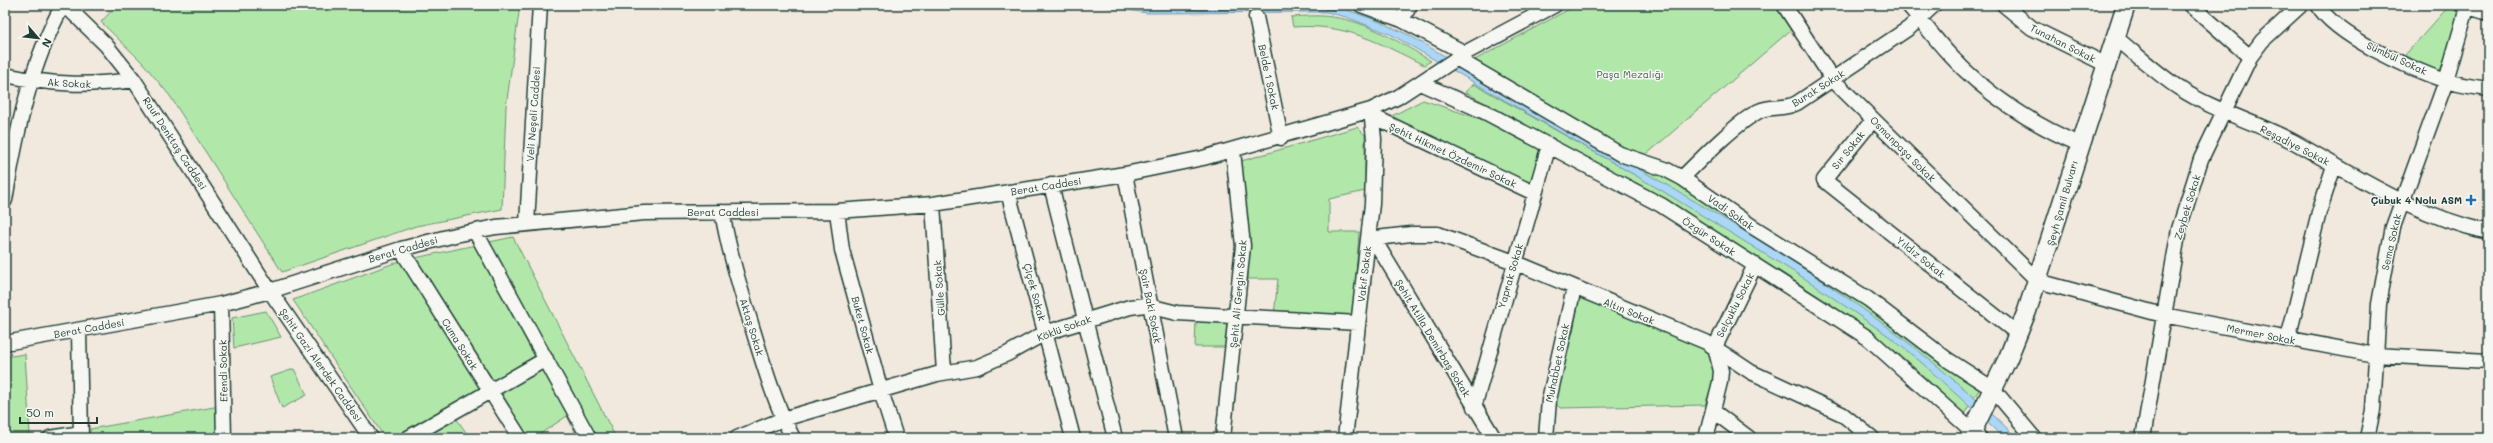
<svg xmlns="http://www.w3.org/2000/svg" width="2493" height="443" font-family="Mali,sans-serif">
<rect width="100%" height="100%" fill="#f1e8de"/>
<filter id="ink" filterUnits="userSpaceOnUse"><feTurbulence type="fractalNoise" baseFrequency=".025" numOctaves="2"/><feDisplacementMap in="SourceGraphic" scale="8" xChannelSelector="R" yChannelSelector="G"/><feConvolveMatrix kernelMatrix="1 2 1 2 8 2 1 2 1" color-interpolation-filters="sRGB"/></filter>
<g filter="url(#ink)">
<!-- green -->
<path fill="#b1e8aa" stroke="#68926f" d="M117 5H520L506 107 502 209 416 226 282 272 170 96 142 62 101 22Z
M1577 5H1780L1793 28 1640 160 1471 62Z
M2450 5 2462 18 2439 73 2405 55Z
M1291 17C1305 16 1319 15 1332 17 1367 21 1401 43 1431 61L1424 65C1379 43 1346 23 1293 27Z
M1474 84 1633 174 1640 162 1671 176 1908 334 1979 390 1964 414C1936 389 1909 360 1878 338 1748 244 1606 169 1465 92Z
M1423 100 1489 122 1542 151 1528 186 1388 118Z
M1357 127 1365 135V191L1329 199V232H1359L1353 318 1274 315 1278 279H1248V235L1238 162Z
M513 237 616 438H578L567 416 534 438H527L415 258Z
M400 261 484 391 397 438H385L293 300Z
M1579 298 1706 348C1718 372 1714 380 1705 405L1560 408 1555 403 1563 350 1573 333Z
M266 311 281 337 234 348 232 318Z
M1196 320 1232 322 1230 347H1195Z
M25 354 30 435 5 438V357Z
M294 369 307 395 282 408 270 377Z
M220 406 219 438H90V429Z
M456 418 470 438H432L429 434Z"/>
<!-- water -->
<path fill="#abd6f6" stroke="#7399a8" d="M1094 5H1333L1373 19 1409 35C1457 63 1505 93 1554 121 1717 213 1883 304 2017 438H2004L1922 363 1890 337 1807 280 1664 192 1390 34 1346 17 1326 12 1147 13Z"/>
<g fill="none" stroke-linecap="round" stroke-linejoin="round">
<!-- shore -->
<path stroke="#577a82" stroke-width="1" d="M1115 5 1202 10 1306 7 1335 10 1336 5"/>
<!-- minor casing -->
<g stroke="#1f3d34" stroke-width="17">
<path id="minor" d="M65 5 106 45 134 80 270 291 371 438
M1361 5 1402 20 1465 53
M1784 5 1833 80 2038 281 2163 315 2375 355 2488 361
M1908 5C1922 21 1935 39 1949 54 1984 93 2032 124 2079 144
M2004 5 2032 28 2105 64
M2191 5 2250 57
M2318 5C2335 36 2411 69 2446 81 2459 85 2474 87 2488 89
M2462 5 2488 13
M1256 17 1281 138
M1402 20 1410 5
M2115 37C2136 54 2156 73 2179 88 2214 111 2256 122 2294 142 2361 179 2412 214 2488 232
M1456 58 1620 154 1665 169 1682 178 1753 227 1868 299 1948 360 1993 389 2034 438
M5 75C53 85 86 86 134 80
M1420 83 1483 111 1661 205 1868 338 1980 438
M1372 116 1534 193
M1873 120 1824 180 2018 334
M1125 174 1176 438
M1682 178C1702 158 1735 124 1759 111 1771 105 1785 110 1797 103L1909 28 1934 5
M1051 185 1115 438
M1008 192 1073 438
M5 200C16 134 30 64 63 5
M933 204 944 372
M837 211 842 250 881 391 896 438
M722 212C729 252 741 291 753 330 764 366 775 404 793 438
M527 223 540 5
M475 231 589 438
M1373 238 1494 438
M1368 239 1411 234H1438L1514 262 1706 342 1751 372 1842 414 1872 438
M401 249 520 438
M221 304 224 438
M79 331 81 438
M2288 339 2319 212 2334 166
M5 343 221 304 270 291 401 249 455 235 496 227 644 213 837 211 933 204 1125 174 1203 158 1371 110 1398 97 1465 53 1555 5
M1474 407 1549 145
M1713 411 1749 438
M50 438 81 433
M408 438 546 359
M737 438 783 419 937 374 977 367 1007 354 1045 333 1130 307 1145 305 1177 313 1358 323
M1223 438 1243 246 1233 151
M1345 438 1372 204 1374 139 1371 110
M1546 438 1549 400 1574 288
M1706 438 1720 382 1721 371 1715 347 1755 265
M2143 438 2179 229 2201 159 2250 57 2262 41 2301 5
M2367 438 2373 410 2379 304 2393 227 2446 81 2467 8"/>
</g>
<!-- major casing -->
<g stroke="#1f3d34" stroke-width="21">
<path id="major" d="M1969 438 2008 358 2027 311 2126 5"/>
</g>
<!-- minor -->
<use href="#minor" stroke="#f6f6f2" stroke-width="14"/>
<!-- major -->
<use href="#major" stroke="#f6f6f2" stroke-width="18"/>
</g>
</g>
<!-- markers -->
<path fill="#1f6fb2" stroke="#f6f6f2" stroke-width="1.5" d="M2469 194h4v4h4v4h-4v4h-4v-4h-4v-4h4z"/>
<g text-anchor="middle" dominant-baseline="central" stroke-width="3" stroke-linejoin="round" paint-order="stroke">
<!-- street labels -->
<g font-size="10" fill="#1f3d34" stroke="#f6f6f2">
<text transform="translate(2063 43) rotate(27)">Tunahan Sokak</text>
<text transform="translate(2397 58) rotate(25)">Sümbül Sokak</text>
<text transform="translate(1269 77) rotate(78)">Belde 1 Sokak</text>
<text transform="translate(69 83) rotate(3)">Ak Sokak</text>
<text transform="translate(1818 88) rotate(-32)">Burak Sokak</text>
<text transform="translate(533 114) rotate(-86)">Veli Neşeli Caddesi</text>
<text transform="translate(175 143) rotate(57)">Rauf Denktaş Caddesi</text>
<text transform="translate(2295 145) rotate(27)">Reşadiye Sokak</text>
<text transform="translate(1903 149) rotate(45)">Osmanpaşa Sokak</text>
<text transform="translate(1848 150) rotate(-51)">Sır Sokak</text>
<text transform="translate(1453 155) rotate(25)">Şehit Hikmet Özdemir Sokak</text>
<text transform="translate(1046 186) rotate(-9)">Berat Caddesi</text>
<text transform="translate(2062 203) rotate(-74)">Şeyh Şamil Bulvarı</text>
<text transform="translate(2187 207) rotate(-73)">Zeybek Sokak</text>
<text x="723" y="212">Berat Caddesi</text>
<text transform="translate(1731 212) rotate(35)">Vadi Sokak</text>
<text transform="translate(1709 236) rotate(33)">Özgür Sokak</text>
<text transform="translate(2391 242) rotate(-77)">Sema Sokak</text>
<text transform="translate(403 249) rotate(-16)">Berat Caddesi</text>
<text transform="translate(1921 257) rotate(39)">Yıldız Sokak</text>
<text transform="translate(1364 274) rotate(-83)">Vakıf Sokak</text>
<text transform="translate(1510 276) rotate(-74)">Yaprak Sokak</text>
<text transform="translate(939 288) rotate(-94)">Gülle Sokak</text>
<text transform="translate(1035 292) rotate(75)">Çiçek Sokak</text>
<text transform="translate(1238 294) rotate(-85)">Şehit Ali Gergin Sokak</text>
<text transform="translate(1735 305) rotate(-63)">Selçuklu Sokak</text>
<text transform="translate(1151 306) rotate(79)">Şair Baki Sokak</text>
<text transform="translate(1629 311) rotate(22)">Altın Sokak</text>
<text transform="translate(863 325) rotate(75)">Buket Sokak</text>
<text transform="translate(752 327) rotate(73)">Aktaş Sokak</text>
<text transform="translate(89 328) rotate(-10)">Berat Caddesi</text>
<text transform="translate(1064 328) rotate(-20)">Köklü Sokak</text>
<text transform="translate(2261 334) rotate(11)">Mermer Sokak</text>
<text transform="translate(1433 338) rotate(59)">Şehit Atilla Demirbaş Sokak</text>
<text transform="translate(460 344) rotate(58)">Cuma Sokak</text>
<text transform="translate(1557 363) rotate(-78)">Muhabbet Sokak</text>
<text transform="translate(321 365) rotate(55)">Şehit Gazi Alerdek Caddesi</text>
<text transform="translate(223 371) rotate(-91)">Efendi Sokak</text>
</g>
<!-- park labels -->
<g font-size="10" fill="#3c5f4c" stroke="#f6f6f2">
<text x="1630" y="74">Paşa Mezalığı</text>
</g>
<!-- poi labels -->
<g font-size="10" font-weight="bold" fill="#1f3d34" stroke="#f6f6f2" text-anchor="end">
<text x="2462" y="200">Çubuk 4 Nolu ASM</text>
</g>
</g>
<!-- margin -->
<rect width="2493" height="443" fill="none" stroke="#f6f6f2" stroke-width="20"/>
<rect x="10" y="10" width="2473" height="423" fill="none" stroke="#1f3d34" stroke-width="1.5" filter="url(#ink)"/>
<!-- north arrow -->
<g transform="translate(38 38) rotate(118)" stroke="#f6f6f2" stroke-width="3" paint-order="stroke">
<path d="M0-3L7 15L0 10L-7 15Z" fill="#1f3d34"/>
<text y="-6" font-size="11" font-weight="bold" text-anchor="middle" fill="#1f3d34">N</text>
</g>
<!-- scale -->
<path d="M20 417v6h77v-6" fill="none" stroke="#1f3d34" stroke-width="2"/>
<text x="26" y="417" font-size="12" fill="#1f3d34" stroke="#f6f6f2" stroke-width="3" paint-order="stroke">50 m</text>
</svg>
